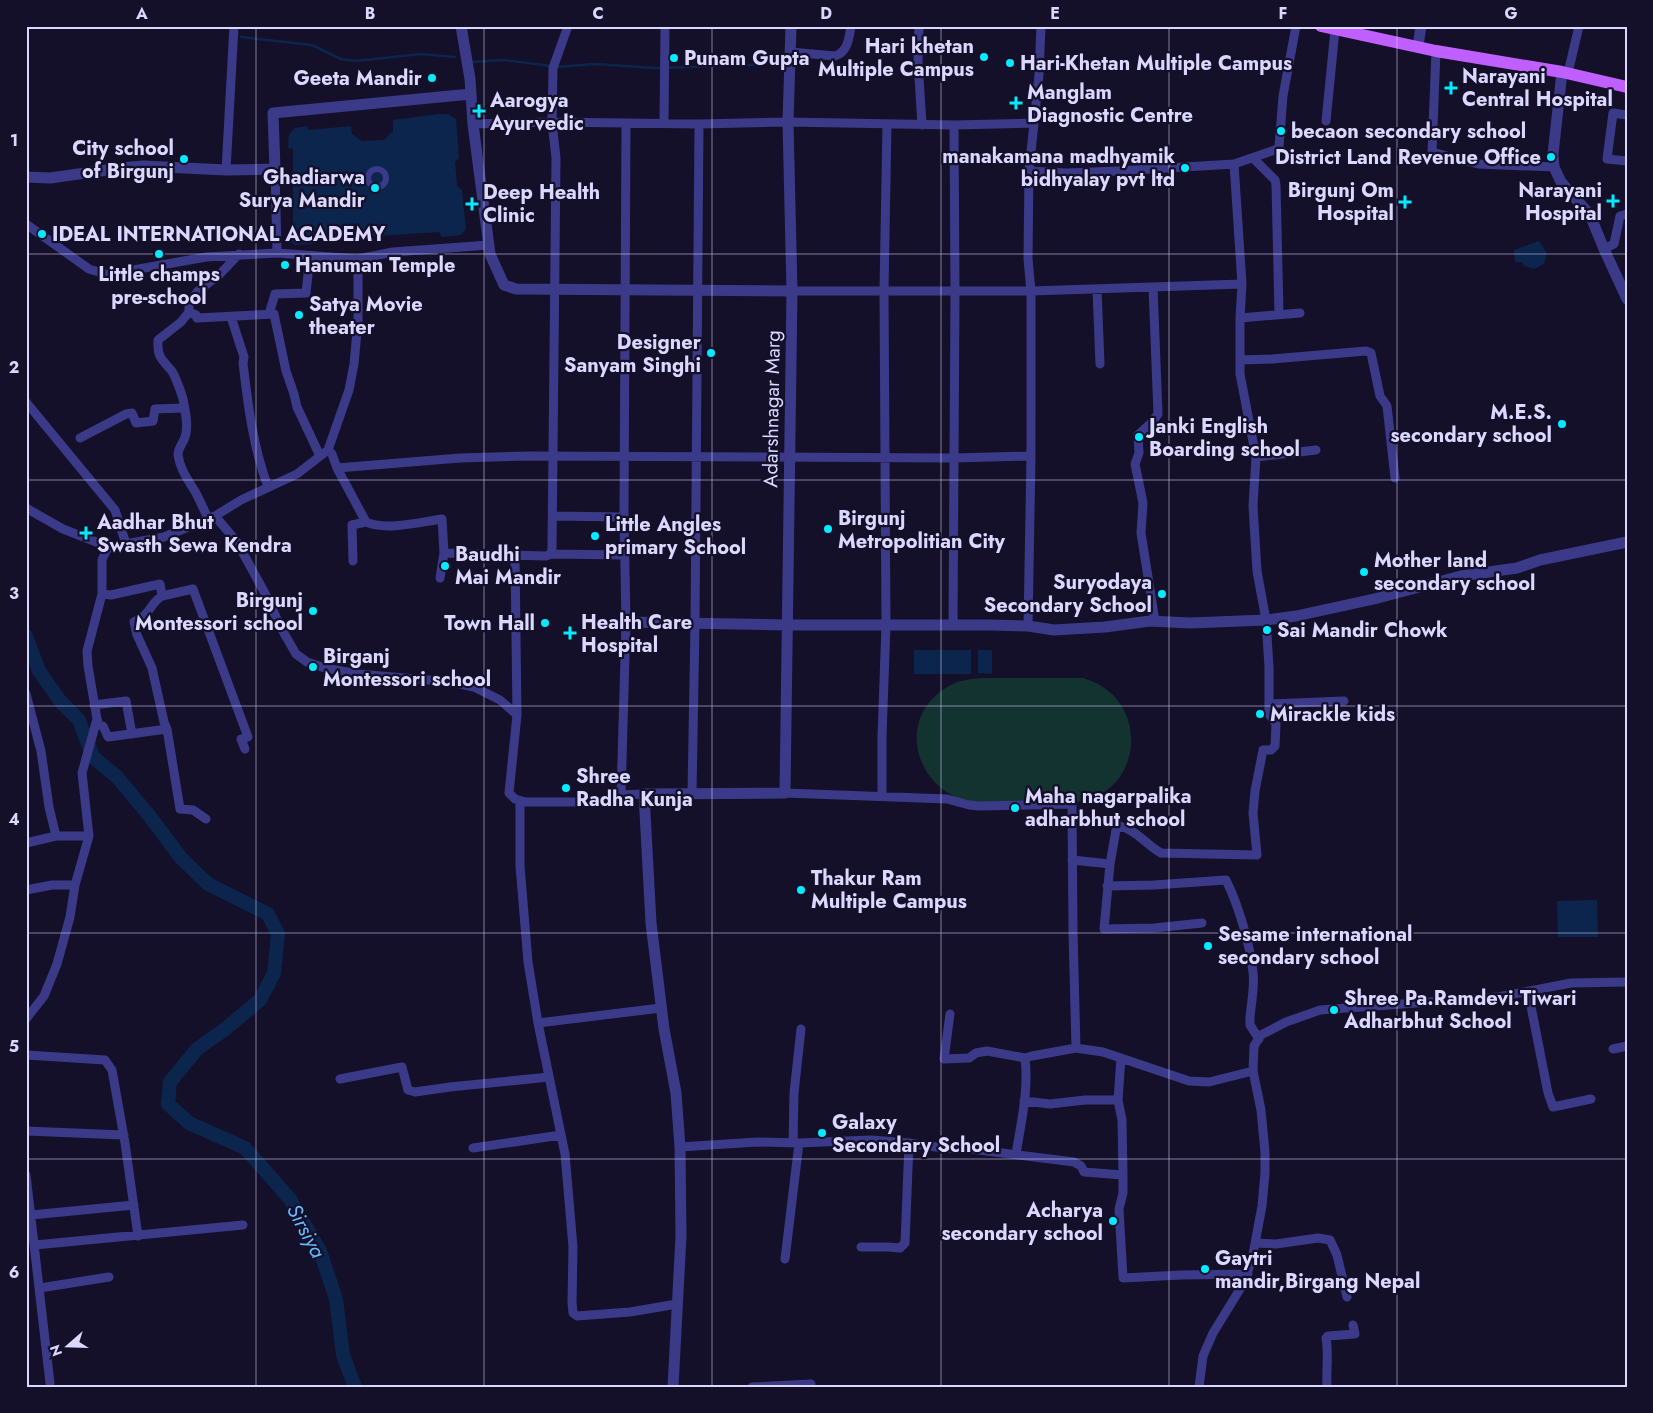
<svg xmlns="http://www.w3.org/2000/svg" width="1653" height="1413" font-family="Jost,sans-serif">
<rect width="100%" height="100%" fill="#141029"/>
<!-- green -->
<path fill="#133331" d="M982 678H1083C1092 681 1100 684 1107 690 1143 717 1138 777 1097 796 1079 805 1056 803 1036 803 1016 803 995 803 974 803 915 792 893 718 949 686 959 680 970 679 982 678Z"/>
<!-- water -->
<path fill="#0c254c" d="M439 114H448L456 119 459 158 455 162 457 186 462 190 466 229 461 235 442 237 439 232 315 240 313 244 295 245 288 239 289 227H293V149L288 148 289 134 295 128 307 126 308 130 351 126 352 134 362 141 384 140 393 131V120Z
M1539 241 1547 253 1544 264 1534 269 1524 266 1522 262H1515L1514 250Z
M914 650H971V674H914Z
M978 650H992V674L978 673Z
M1597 900 1598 937H1558L1557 901Z"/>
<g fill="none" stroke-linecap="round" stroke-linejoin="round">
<!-- stream -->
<path stroke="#0c254c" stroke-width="2.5" d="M241 37 312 45 341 59 355 61 421 54 455 57
M470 62 505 60 551 66
M556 67 595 64 655 68 753 65"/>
<!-- river -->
<path stroke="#0c254c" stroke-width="14" d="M26 636 39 671 61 702 79 720 93 757 117 777 148 814 181 858 208 884 268 914 278 934 274 973 260 1000 224 1030 197 1049 170 1082 168 1104 189 1123 245 1148 290 1199 320 1251 336 1299 343 1355 355 1387"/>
<!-- pedestrian -->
<path stroke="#3b3a89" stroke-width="6" d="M368 178a9 9 0 1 1 18 0a9 9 0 1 1-18 0Z"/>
<!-- minor -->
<path stroke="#3b3a89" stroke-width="9" d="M919 26 918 61 922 125
M1436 51 1432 152 1478 164 1554 167
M790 52 835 56C848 52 849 38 851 26
M1568 73 1579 26
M1627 115 1613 113 1607 159 1627 161
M1326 121 1335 30
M664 123 665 26
M473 124 552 122 699 124 788 122 954 125 1033 123
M1253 158 1275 180 1276 185 1279 314
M275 169 277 253
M226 170 234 26
M1029 171 1067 173 1118 171 1234 164 1275 150 1279 147 1283 96 1296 26
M26 224 89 269 109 275H118L122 272 206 257 277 253 358 259 393 252 489 245
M1604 249 1614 244 1620 216 1627 214
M1153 287 1158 414 1152 422 1138 435 1139 453 1135 464 1143 503 1141 533 1155 621
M1097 289 1100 364
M792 291H1031L1242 284
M189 312 196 315 197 318 274 314 286 371 294 394 297 407 320 456
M269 314 275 294 306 293 310 256
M234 316 232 320 244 357 243 363C248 405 253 447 268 487
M1240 318 1300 313
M1240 360 1272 359 1366 351 1371 353 1380 396 1387 406 1395 478
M26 402 115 510 126 544
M80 438 126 414 132 413 136 423 153 421 155 409 184 408
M328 450 332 454 337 468 366 522C385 531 421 522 442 519L444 553 440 578
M1256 457 1316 450
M337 468 460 458 529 456 954 458 1031 456
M26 508 63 529 109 547
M215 516 237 542 268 599 281 628 296 654 307 662 325 668 358 674 451 682 474 687 500 700 517 715
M553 516 624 517
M208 518C204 510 200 501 196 493 189 481 180 470 178 455 178 447 183 444 185 437 189 426 185 410 183 399 182 394 174 373 171 370 161 359 157 356 158 340L181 322 189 312V303L198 291 219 275 239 254
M444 553 546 556 551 554 552 549 556 158 552 122 553 68 568 26
M551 554 625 555
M515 556 517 715 509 793 515 799 526 802H620L621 795 644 794
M353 561 352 525 366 522
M102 594 111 595 160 584 162 596 193 589 248 737 241 739 245 749
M953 625 955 291 954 125
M1028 626 1031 456V291L1028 259 1029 171 1039 75 1041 26
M26 694 41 751 49 807 56 836
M1269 704 1344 701
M94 705 126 701 132 734
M97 719 99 725 103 726 108 737 167 729 164 722 152 668 137 635 134 622C151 615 149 604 162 596
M167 729 180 809 193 810 206 819
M692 793 695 624 699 124
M785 793 947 799 969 805 979 806 1072 804 1073 932 1076 1048
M621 795 626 622 624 517 626 124
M882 796V736L886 625 884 291 887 124
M520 801V866L528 962 538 1023 565 1154 573 1247 572 1302 573 1313 577 1316 630 1312 677 1304
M26 843 56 836H89
M1072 860 1110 864 1104 929 1154 928 1202 923
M1110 864 1116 830 1120 826C1136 830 1147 845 1161 853L1257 855 1253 813 1255 791 1263 750H1271L1275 746 1276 724 1269 714V667L1266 620 1257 571 1253 506 1256 457 1240 374V318L1242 284 1234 164
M1107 886 1154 885 1226 880C1238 904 1250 944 1253 972 1255 987 1251 1003 1250 1018V1025L1259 1039
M26 890 52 885H75
M1528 991 1548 1093 1553 1107 1591 1099
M950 1014 944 1059 969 1058 976 1053 987 1051 1025 1058
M26 1019 44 996 57 964 70 917 75 885 89 836 82 773 97 719 88 666 87 651 102 594V560L106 551 109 547 164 537 215 516 241 500 297 474 328 450 349 390 354 364 358 321V259
M538 1023 661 1008
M1613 1049 1627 1046
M26 1055 105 1060 112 1070 125 1143 138 1236
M1121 1058 1118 1100 1122 1120 1123 1175V1193L1119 1209 1123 1278 1181 1275 1248 1274
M340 1079 402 1067 408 1090 415 1092 450 1087 549 1077
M1024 1101 1050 1104 1085 1100H1118
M26 1131 124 1135
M793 1143 794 1093 801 1029
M680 1147 757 1142 799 1143 871 1140 909 1143 943 1148 971 1149 1074 1162 1081 1166 1084 1172 1123 1175
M473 1148 561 1135
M1016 1154C1021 1123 1029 1090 1025 1058L1032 1056 1076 1048 1103 1052 1189 1081 1209 1082 1253 1071
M26 1175 50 1383
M31 1215 134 1205
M1255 1243 1276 1244 1318 1238 1330 1240 1337 1255 1347 1297
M35 1245 243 1225
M861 1247H888L900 1248 905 1243 909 1143
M785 1259 799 1143
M40 1288 109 1277
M752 1387 811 1384
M1199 1387 1203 1356 1213 1333 1245 1281 1253 1254 1262 1206 1265 1173V1152L1261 1110 1253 1071 1254 1046 1261 1035 1286 1022 1320 1010 1498 997 1571 983 1627 982
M1327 1387C1326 1370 1329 1355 1326 1338L1328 1336 1355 1334 1353 1325"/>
<!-- tertiary -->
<path stroke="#3b3a89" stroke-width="11" d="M1418 46 1421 26
M1562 72 1553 154 1554 167 1561 182 1590 215 1604 249 1627 299
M471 94 473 124 490 254 504 285 516 289 792 291
M26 177 50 178 121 168 143 166 226 170 275 169 273 113 471 94 470 79 461 26
M626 622 788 625H990L1028 626 1054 630 1105 627 1150 621 1190 623 1266 620 1296 616 1374 599 1461 576 1517 568 1540 560 1627 542
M673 1387 681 1236 680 1147 676 1093 664 1029 651 923 644 794 785 793 792 291 788 122 791 26"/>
<!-- primary -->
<path stroke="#c05fff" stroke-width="12" d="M1321 26 1436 51 1562 72 1627 87"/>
</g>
<!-- grid -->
<path fill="none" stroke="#dbd8ff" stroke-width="1" stroke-opacity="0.55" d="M256 26V1387M484 26V1387M712 26V1387M941 26V1387M1169 26V1387M1397 26V1387M26 254H1627M26 480H1627M26 706H1627M26 933H1627M26 1159H1627"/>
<!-- markers -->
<g fill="#04ebff" stroke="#141029" stroke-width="2">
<circle cx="984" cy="57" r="5"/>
<circle cx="674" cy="58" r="5"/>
<circle cx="1010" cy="63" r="5"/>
<circle cx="432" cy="78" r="5"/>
<path d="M1448.5 80.5h5v5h5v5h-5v5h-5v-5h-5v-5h5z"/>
<path d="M1013.5 95.5h5v5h5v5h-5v5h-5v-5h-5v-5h5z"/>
<path d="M476.5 103.5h5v5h5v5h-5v5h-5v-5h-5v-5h5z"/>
<circle cx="1281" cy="131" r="5"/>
<circle cx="1551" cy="157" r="5"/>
<circle cx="184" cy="159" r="5"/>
<circle cx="1185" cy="168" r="5"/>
<circle cx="375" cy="188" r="5"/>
<path d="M1610.5 193.5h5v5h5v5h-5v5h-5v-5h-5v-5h5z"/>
<path d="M1402.5 194.5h5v5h5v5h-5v5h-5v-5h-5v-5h5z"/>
<path d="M469.5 196.5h5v5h5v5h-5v5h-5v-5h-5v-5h5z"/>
<circle cx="42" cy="234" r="5"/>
<circle cx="159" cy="254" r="5"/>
<circle cx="285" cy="265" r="5"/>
<circle cx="299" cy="315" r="5"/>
<circle cx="711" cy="353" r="5"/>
<circle cx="1562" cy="424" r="5"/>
<circle cx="1139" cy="437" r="5"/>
<circle cx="828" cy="529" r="5"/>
<path d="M83.5 525.5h5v5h5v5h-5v5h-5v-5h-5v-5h5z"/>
<circle cx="595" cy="536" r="5"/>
<circle cx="445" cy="566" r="5"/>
<circle cx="1364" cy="572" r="5"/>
<circle cx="1162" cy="594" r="5"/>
<circle cx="313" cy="611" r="5"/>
<circle cx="545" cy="623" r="5"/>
<circle cx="1267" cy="630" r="5"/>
<path d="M567.5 625.5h5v5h5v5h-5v5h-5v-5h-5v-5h5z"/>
<circle cx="313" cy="667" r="5"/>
<circle cx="1260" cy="714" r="5"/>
<circle cx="566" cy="788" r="5"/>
<circle cx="1015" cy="808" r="5"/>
<circle cx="801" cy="890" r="5"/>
<circle cx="1208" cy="946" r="5"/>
<circle cx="1334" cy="1010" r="5"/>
<circle cx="822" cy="1133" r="5"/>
<circle cx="1113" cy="1221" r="5"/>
<circle cx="1205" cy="1269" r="5"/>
</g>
<g text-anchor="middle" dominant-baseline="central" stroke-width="4.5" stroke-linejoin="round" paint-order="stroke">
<!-- poi labels -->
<g font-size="20" font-weight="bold" fill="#dbd8ff" stroke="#141029" text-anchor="start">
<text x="974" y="46" text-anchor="end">Hari khetan<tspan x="974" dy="23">Multiple Campus</tspan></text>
<text x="684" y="58">Punam Gupta</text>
<text x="1020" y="63">Hari-Khetan Multiple Campus</text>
<text x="1462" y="76">Narayani<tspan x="1462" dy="23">Central Hospital</tspan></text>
<text x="422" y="78" text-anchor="end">Geeta Mandir</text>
<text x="1027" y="92">Manglam<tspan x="1027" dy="23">Diagnostic Centre</tspan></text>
<text x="490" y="100">Aarogya<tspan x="490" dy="23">Ayurvedic</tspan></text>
<text x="1291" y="131">becaon secondary school</text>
<text x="174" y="148" text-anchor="end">City school<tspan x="174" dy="23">of Birgunj</tspan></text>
<text x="1175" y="156" text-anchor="end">manakamana madhyamik<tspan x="1175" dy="23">bidhyalay pvt ltd</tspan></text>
<text x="1541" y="157" text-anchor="end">District Land Revenue Office</text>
<text x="365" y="177" text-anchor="end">Ghadiarwa<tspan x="365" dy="23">Surya Mandir</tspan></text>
<text x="1394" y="190" text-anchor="end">Birgunj Om<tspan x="1394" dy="23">Hospital</tspan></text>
<text x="1602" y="190" text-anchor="end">Narayani<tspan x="1602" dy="23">Hospital</tspan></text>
<text x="483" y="192">Deep Health<tspan x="483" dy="23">Clinic</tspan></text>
<text x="52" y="234">IDEAL INTERNATIONAL ACADEMY</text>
<text x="295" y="265">Hanuman Temple</text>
<text x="159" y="274" text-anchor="middle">Little champs<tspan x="159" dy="23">pre-school</tspan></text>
<text x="309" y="304">Satya Movie<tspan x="309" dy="23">theater</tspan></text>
<text x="701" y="342" text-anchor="end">Designer<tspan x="701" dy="23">Sanyam Singhi</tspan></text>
<text x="1552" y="412" text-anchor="end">M.E.S.<tspan x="1552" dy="23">secondary school</tspan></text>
<text x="1149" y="426">Janki English<tspan x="1149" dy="23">Boarding school</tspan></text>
<text x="838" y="518">Birgunj<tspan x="838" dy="23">Metropolitian City</tspan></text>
<text x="97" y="522">Aadhar Bhut<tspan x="97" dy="23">Swasth Sewa Kendra</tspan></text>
<text x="605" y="524">Little Angles<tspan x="605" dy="23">primary School</tspan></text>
<text x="455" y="554">Baudhi<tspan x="455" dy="23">Mai Mandir</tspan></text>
<text x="1374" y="560">Mother land<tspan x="1374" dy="23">secondary school</tspan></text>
<text x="1152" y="582" text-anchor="end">Suryodaya<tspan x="1152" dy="23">Secondary School</tspan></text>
<text x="303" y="600" text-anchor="end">Birgunj<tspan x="303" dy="23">Montessori school</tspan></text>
<text x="581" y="622">Health Care<tspan x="581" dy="23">Hospital</tspan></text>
<text x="535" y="623" text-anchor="end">Town Hall</text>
<text x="1277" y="630">Sai Mandir Chowk</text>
<text x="323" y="656">Birganj<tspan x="323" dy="23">Montessori school</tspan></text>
<text x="1270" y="714">Mirackle kids</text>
<text x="576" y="776">Shree<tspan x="576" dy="23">Radha Kunja</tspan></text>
<text x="1025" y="796">Maha nagarpalika<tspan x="1025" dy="23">adharbhut school</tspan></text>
<text x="811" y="878">Thakur Ram<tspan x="811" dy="23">Multiple Campus</tspan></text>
<text x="1218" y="934">Sesame international<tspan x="1218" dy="23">secondary school</tspan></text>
<text x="1344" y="998">Shree Pa.Ramdevi.Tiwari<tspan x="1344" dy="23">Adharbhut School</tspan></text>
<text x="832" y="1122">Galaxy<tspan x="832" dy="23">Secondary School</tspan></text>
<text x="1103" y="1210" text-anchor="end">Acharya<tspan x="1103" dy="23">secondary school</tspan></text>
<text x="1215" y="1258">Gaytri<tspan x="1215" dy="23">mandir,Birgang Nepal</tspan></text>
</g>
<!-- street labels -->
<g font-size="20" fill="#dbd8ff" stroke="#141029">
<text transform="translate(772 409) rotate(-89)">Adarshnagar Marg</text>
</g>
<!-- water labels -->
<g font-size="21" font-style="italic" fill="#6bf" stroke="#141029">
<text transform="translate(306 1231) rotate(62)">Sirsiya</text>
</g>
</g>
<!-- border -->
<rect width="1653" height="1413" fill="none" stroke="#141029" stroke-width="55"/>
<!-- north arrow -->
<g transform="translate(68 1346) rotate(250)" stroke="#141029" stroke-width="4" paint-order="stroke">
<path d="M0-4L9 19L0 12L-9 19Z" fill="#dbd8ff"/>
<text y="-8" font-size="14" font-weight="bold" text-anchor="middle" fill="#dbd8ff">N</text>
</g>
<rect x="28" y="28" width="1598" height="1358" fill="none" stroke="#dbd8ff" stroke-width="2"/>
<g font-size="16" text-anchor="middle" font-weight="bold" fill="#dbd8ff">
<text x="142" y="19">A</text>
<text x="370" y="19">B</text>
<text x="598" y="19">C</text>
<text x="826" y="19">D</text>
<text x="1055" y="19">E</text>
<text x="1283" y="19">F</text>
<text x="1511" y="19">G</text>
<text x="14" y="146">1</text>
<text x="14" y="373">2</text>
<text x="14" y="599">3</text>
<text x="14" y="825">4</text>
<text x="14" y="1052">5</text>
<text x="14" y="1278">6</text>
</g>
</svg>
